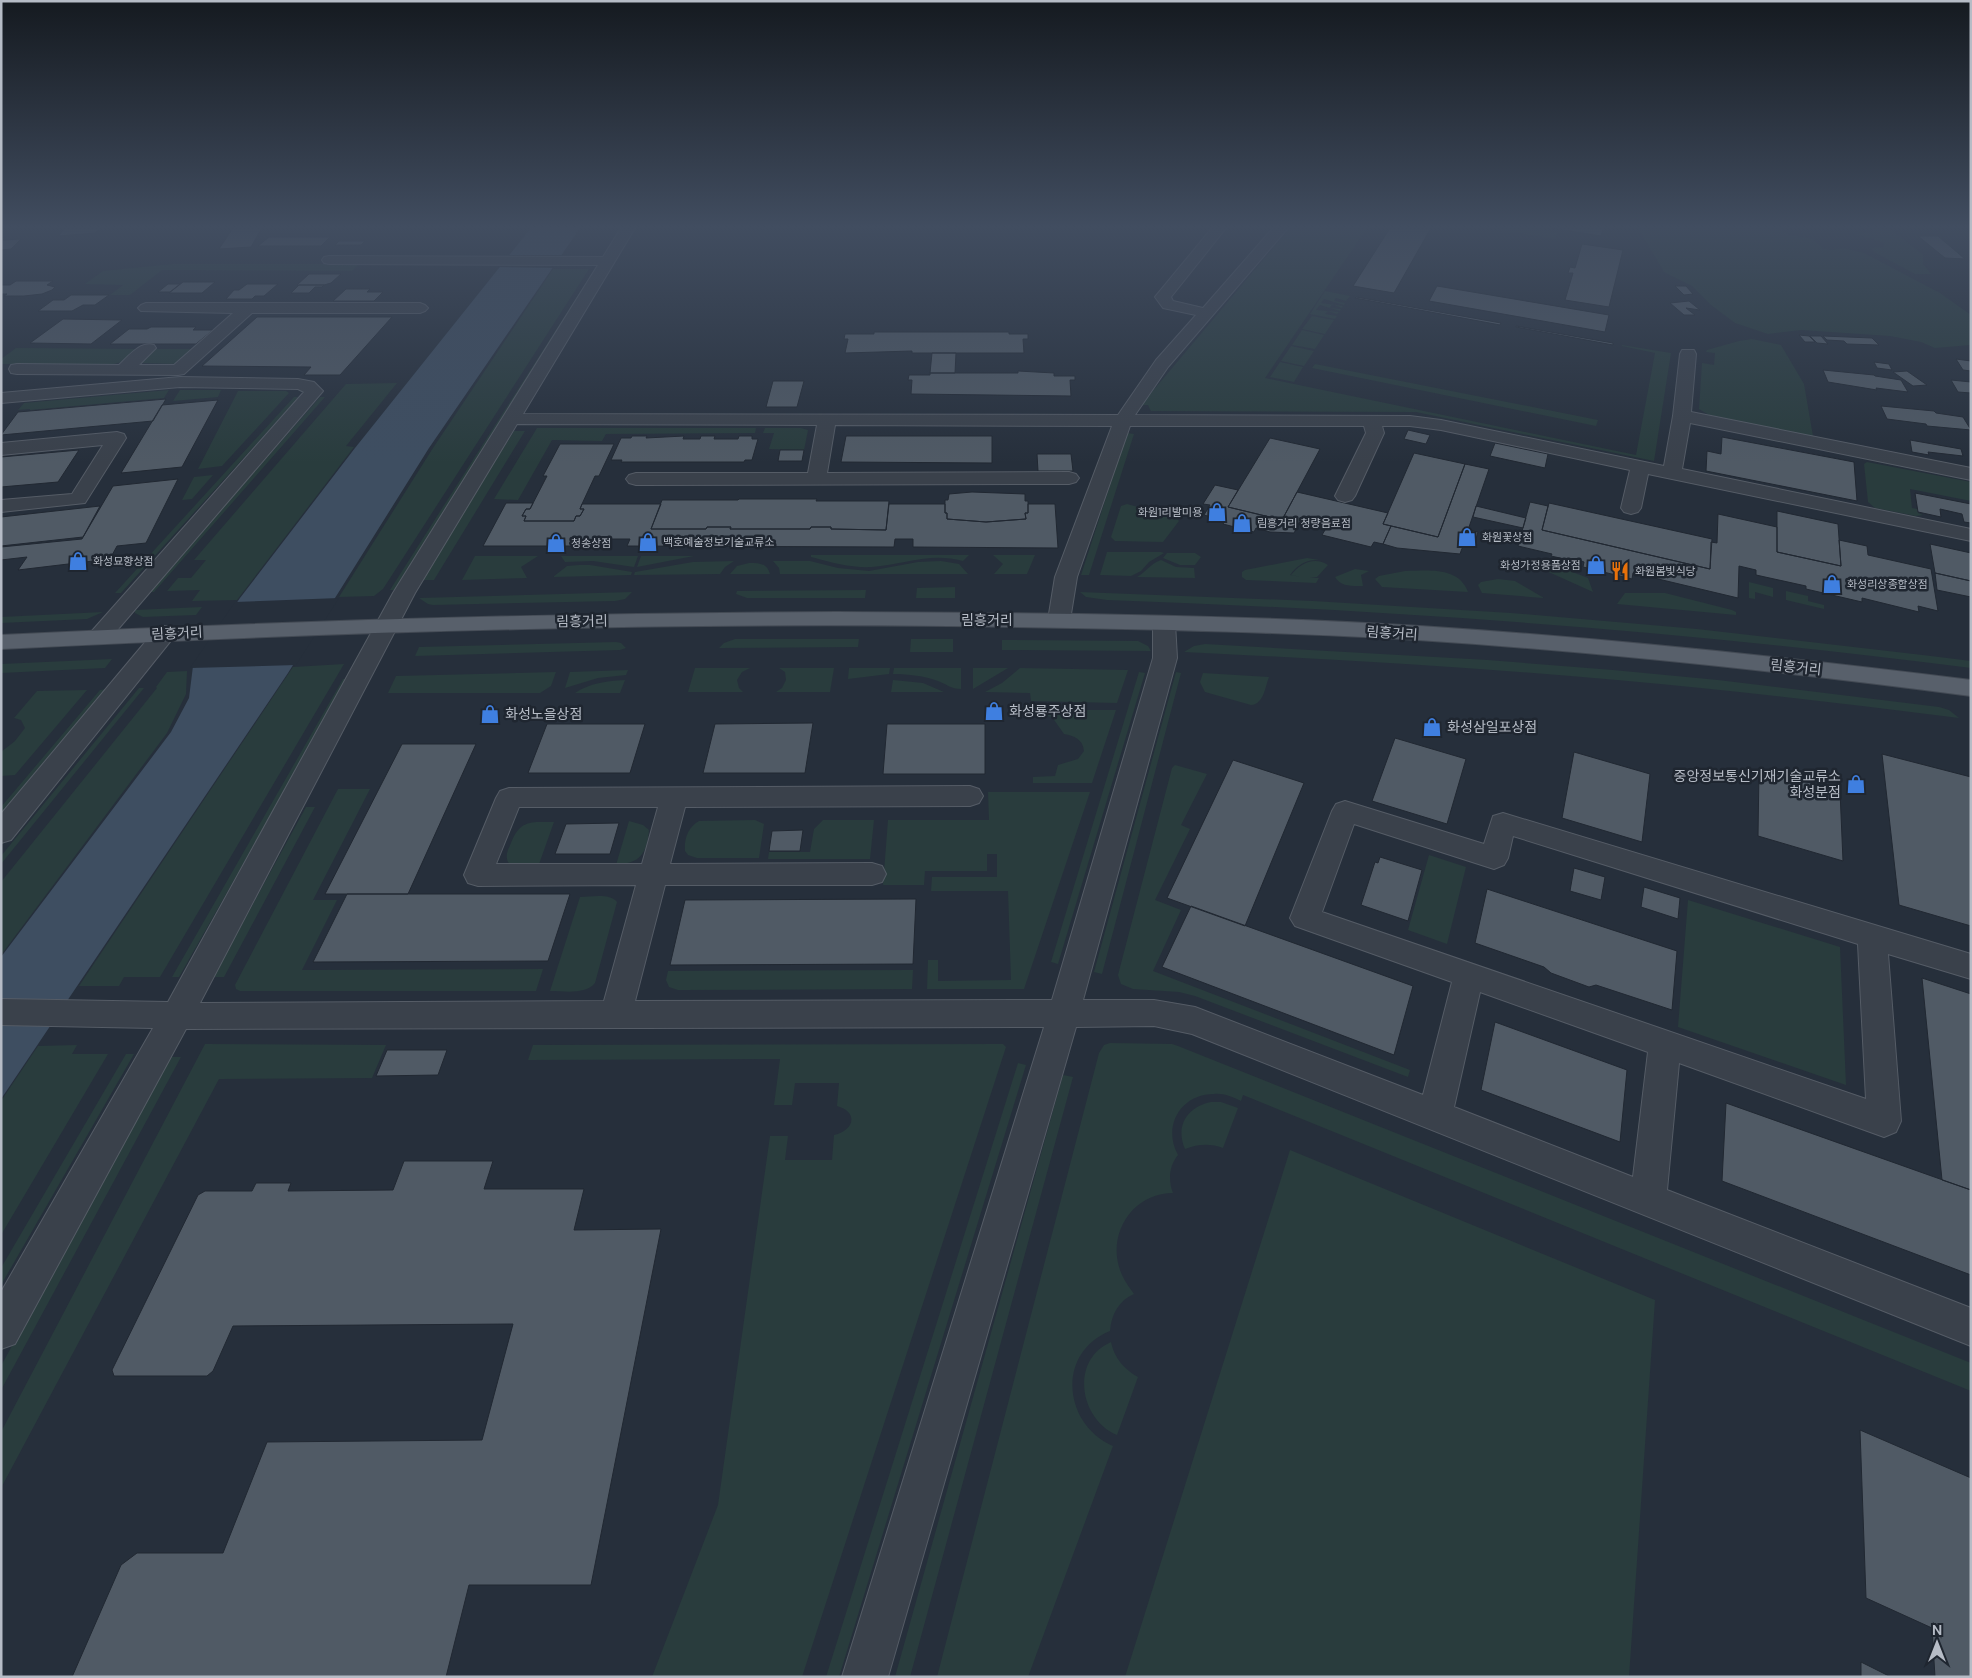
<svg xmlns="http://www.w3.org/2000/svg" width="1972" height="1678" font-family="'DM Sans','Noto Sans KR',sans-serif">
<rect width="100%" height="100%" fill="#262f3b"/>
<!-- green -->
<path fill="#293c3d" d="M1290 228H1367L1265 378 1636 455 1655 353 1622 346V345L1671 353 1654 461 1416 412 1151 411 1148 405H1141Z
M1487 228H1531L1558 232 1555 239Z
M1638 228H1784L1783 231 1789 235 1813 239 1823 249 1832 250 1843 248 1864 253 1940 293 1971 315V345L1935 348 1921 342 1890 336 1801 330 1768 334 1735 323 1711 305 1692 286 1664 272Z
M1871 228H1889L1923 255V264L1931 274H1915L1874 252 1872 248 1884 247 1883 242 1856 234 1871 232 1874 230Z
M173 264H359L352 271 162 270 130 295H110L123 285 85 284 103 271Z
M553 269H589L383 589 374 596 339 597 433 448Z
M594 270H597L395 590H390Z
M1325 291 1350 296 1346 301 1336 298 1334 301 1345 303 1344 305 1324 299 1321 303 1343 306 1342 308 1332 304 1330 308 1341 309 1340 311 1320 305 1316 310 1339 312 1337 314 1328 311 1325 314 1337 316 1335 319 1310 314Z
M1312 316 1334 320 1325 334 1302 329Z
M1302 330 1324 335 1315 349 1292 345Z
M1752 339 1781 345 1804 384 1813 436 1709 415 1699 409 1702 363 1714 365 1715 353 1706 352 1707 350 1739 341Z
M1291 346 1314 351 1304 366 1281 361Z
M16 348 139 349 125 361 110 365 1 364V359Z
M156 349H195L176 364 142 363 143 360Z
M1280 362 1303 367 1294 382 1270 377Z
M1315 364 1598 420 1596 426 1312 368Z
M397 383 346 446 354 447 237 600 192 601 200 590 167 591 178 578H191L206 560H194L346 384Z
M169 390 164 398 30 410V409L18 410 24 403Z
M180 390H221L218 397 173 401Z
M238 391H286L289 393 222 466 198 469Z
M294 397H299L121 593H115Z
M320 397H325L154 592H149Z
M537 428H756L755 433 606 434 602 441 552 440 518 500 494 499Z
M765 428H801L808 430 804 450 769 449 774 433H763Z
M514 431H525L434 580H422Z
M1127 433 1134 434 1089 575H1081Z
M1867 462 1971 482V501L1910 489 1912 508 1917 509 1918 513 1923 515 1916 516 1875 508 1868 502 1864 464Z
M213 475 192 499 182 500 194 477Z
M1127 504 1175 517 1179 521 1163 542 1115 541 1111 537 1121 506Z
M1107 552H1161L1164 553 1149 562 1141 571 1131 576 1100 575Z
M1167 553H1195L1201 557 1195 565H1180L1163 558Z
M811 555H969L963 561C929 552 904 565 872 567 852 568 833 563 815 558L811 557Z
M993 555H1035L1027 574H994L1003 564Z
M475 556H538L521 567 527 578 462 580Z
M561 556H638L634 567 593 561 565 562Z
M641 556H694L637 567Z
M1307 558 1319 560C1307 559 1297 565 1290 575L1301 577 1291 575C1300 563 1315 556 1328 565L1317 577 1310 578H1319L1316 583 1246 580 1242 577V572L1245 570Z
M1161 560 1176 567 1194 568 1195 578 1137 577C1146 572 1151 563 1161 560Z
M1541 560 1588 578 1593 592 1542 569 1539 564Z
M734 561 725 567 720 574 634 575 635 572 693 562Z
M773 561H810L838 568 869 571 918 562 941 561 959 564 968 574H780L779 568Z
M749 563C759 563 767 563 770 574H730L737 566Z
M579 565H590L632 572 631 575 553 577 567 566Z
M1355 569 1369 571 1361 575 1363 586C1352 586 1341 587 1335 577Z
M1405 571C1428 571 1458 566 1468 592L1382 587 1375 579 1379 576Z
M1498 579 1515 581 1544 598 1482 593 1478 585 1481 582Z
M1749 582 1773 588V597L1755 592V599L1749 598Z
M955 587V598H916L917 588Z
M866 590 865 598H747L736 594 737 591Z
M1786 591 1808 596V601L1824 605V609L1786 600Z
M632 592 625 599 615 601 433 605 428 604 419 598Z
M1080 592 1313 601 1511 613 1697 629 1931 656 1971 661V668C1684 631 1396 610 1107 600L1086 597Z
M1625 593H1665L1732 610 1736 612V615L1617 604Z
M202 607 196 615 143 617 135 613V610Z
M103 612 87 619 1 623V617Z
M735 639H859L858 647 719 648 724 643Z
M911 639H953V652H910Z
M1002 640 1138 641 1148 646 1151 651 1002 650Z
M616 642 621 643 626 648 620 650 415 656 419 647Z
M1205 644 1488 660 1613 670 1718 680 1939 707 1949 710 1959 718C1845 704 1731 690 1617 680 1473 667 1328 659 1184 652L1194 646Z
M112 659 105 668 1 673V664Z
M344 664 160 977H124L119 986H79L293 667Z
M695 668H750L742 672 737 680 739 688 743 692H688Z
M779 668H834L830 692H776L782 688 786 680 785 672Z
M849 668H890L889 674 848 679Z
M894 668H961V689C951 689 946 684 938 681 924 676 909 674 893 674Z
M973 668H1008L973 689Z
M1020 668 1128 670 1117 703 1031 701 1030 693 985 692 1002 683Z
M628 670 626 675 598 678 565 688 570 672Z
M187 671 186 694 167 733 1 955V882L157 688 156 687 167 672Z
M556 672 551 686 540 693H388L396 676Z
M1139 672 1145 673 1058 964 1051 962Z
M1176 672 1181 673 1102 974 1094 972Z
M1203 673 1269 677C1265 687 1264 704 1251 705L1205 692 1200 682Z
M343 679H348L179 977H172Z
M625 680 620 693H575C590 683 606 681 625 680Z
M893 680 923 683 944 692H891Z
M139 688H144L1 864V856Z
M107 689 1 816V807L100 690Z
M87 690 15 775 1 776V752L15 741 25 728 21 720 14 718 37 691Z
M1031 710H1116L1092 783H1033V777L1055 776 1058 765 1078 759 1084 751C1083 739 1074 736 1064 734L1052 717 1031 713Z
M1175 765 1207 774 1181 825 1190 829 1155 900 1181 910 1153 971 1410 1070 1408 1077 1195 996 1179 992 1133 989 1121 984 1118 975 1172 768Z
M338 789H370L313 900H337L302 970 543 969 536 991H240L236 989 235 985Z
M988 792H1090L1024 989H927L928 960H938V981L1011 980 1008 891H931L932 877H997V854H987V871H925L924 885H883L888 820H989Z
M306 807H315L224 977H213Z
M755 820 764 824 759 858H697L688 855 685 851C684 839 688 827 699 821Z
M823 820H874L870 859H768L769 852H810L814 829Z
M629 821 643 825 649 830C647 854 640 863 616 865Z
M554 822 538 867 511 865 508 862C505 855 508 850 511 843 520 819 532 822 554 822Z
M1429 855 1466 867 1447 944 1408 930Z
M580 897C591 897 610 893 617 902L595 983C585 995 564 991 550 991Z
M1688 900 1840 947 1846 1085 1678 1027Z
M913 970 912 989 678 990 669 987 666 980 668 971Z
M1110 1043 1172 1044 1178 1046 1971 1363V1391L1243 1095 1241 1101C1232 1097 1224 1093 1214 1094 1181 1094 1162 1126 1178 1155 1169 1166 1168 1180 1173 1193 1133 1193 1107 1233 1120 1270 1123 1279 1129 1287 1134 1294 1119 1300 1111 1315 1110 1331 1056 1353 1063 1424 1113 1446L1028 1677H937L1099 1053 1104 1045Z
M205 1044 386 1045 372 1078 219 1079 1 1488V1432Z
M1003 1044 1006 1047 802 1677H652L718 1505 770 1136H788L785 1160H832L834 1135C854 1131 859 1112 837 1106L839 1083H795L792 1105H774L780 1059 528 1060 533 1045Z
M77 1045 72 1054H108L1 1235V1101L38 1046Z
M126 1054H134L1 1285V1268Z
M170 1057H181L1 1390V1366Z
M1018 1063 1026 1065 839 1677H826Z
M1063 1075 1073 1077 910 1677H895Z
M1211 1102H1221L1238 1108 1223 1148C1210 1143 1198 1144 1185 1149 1175 1126 1187 1107 1211 1102Z
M1290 1150 1655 1300 1629 1677H1125Z
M1111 1342C1114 1358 1125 1370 1138 1377L1117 1435C1079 1419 1070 1360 1111 1342Z"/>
<!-- water -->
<path fill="#3e4e61" d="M531 228H580L429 448 288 673 1 1099V957L171 732 189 698 193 666 240 598 355 448Z"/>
<!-- pier -->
<path fill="#262f3b" d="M507 255H564L556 268 497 267Z
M339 598 296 665 190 668 235 602Z"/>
<!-- building -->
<path fill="#505a65" stroke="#212832" d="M65 228H100L95 233 58 236Z
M233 228H262L251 247 219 249Z
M1390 228H1431L1394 293 1353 286Z
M1551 228H1603L1601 236Z
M1918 236H1938L1965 259 1945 258Z
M269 237H330L321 246H258Z
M1 238H5L3 240 21 239 11 249 1 250Z
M339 241H365L361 245H335Z
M1582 244 1623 250 1609 307 1565 300 1573 273H1568L1570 267 1575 268Z
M309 274H341L331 283 324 285H297Z
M16 281H53L47 285 55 287 52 290 42 294 24 296H4L7 294H1V285H10Z
M183 282H215L202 293H169Z
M168 284H180L170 292H158Z
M247 284H278L264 296H255L252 299H226L234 290H239Z
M299 285H324L322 287H315L309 293H291Z
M1437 286 1609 315 1605 332 1429 301Z
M1675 286H1686L1693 294 1684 295Z
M346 289H370L367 292H383L374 301H333Z
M71 295H109L95 305H83L72 311H38L53 300H64Z
M1356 297 1501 323 1500 325 1355 298Z
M1689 301 1700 310 1686 308 1695 315H1684L1670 303Z
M257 317H392L340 375H304L311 367 202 366Z
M63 319 122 320 91 344 30 343Z
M1516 326 1613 343V345L1516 327Z
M151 327H196L193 330H213L196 344H110L129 329H147Z
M874 332H1009V334H1028V339H1023L1024 353H912V351L845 353 848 339H844L845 334H874Z
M1799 335 1809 336 1815 342H1805Z
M1810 336H1821L1828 344 1817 343Z
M1823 336 1872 338 1879 345 1847 344 1844 341 1827 340Z
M932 353H956L955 373H930Z
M1956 359 1971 361V371L1963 370Z
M1874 362 1889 364 1892 370 1877 368Z
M1823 370 1874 375 1875 376 1901 380 1908 392 1876 388 1877 390 1828 382Z
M1018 371 1054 373V376H1075V380H1070L1071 396 911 394 912 380H908L909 375H930V373H1018Z
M1907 371 1927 385 1913 386 1893 372Z
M1951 380 1971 382V393L1958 392Z
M773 381H804L797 407H766Z
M166 399 153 421 1 435 18 412Z
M218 400 182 467 121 473 162 405Z
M1881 406 1934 411 1936 413 1963 417 1971 430 1927 426 1926 424 1887 419Z
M1408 430 1430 435 1426 444 1404 439Z
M632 436H647L646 438 684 436 683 439H700L701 436H715L714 439H738L739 436H752V439H758L752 460H745L744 462H621L622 460H611L621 438H631Z
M846 436H992V463L841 462Z
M1722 437 1854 462 1857 501 1706 471 1707 451 1721 454Z
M1270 438 1320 449 1282 520 1228 507Z
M1910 440 1961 449 1963 456 1928 452 1929 455 1912 452Z
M1495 443 1548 454 1545 468 1490 456Z
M560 444H614L599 476H595L582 504 580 509H584L580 516H576L574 521H524L526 516H522L526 509H530L547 476H543Z
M79 450 58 482 1 487V457Z
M780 450H804L802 461H778Z
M1414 453 1465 464 1438 537 1383 524Z
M1037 454H1071L1073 471H1038Z
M1465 464 1489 469 1468 530 1478 532 1474 546 1464 543 1460 554 1397 548 1383 544 1391 526 1438 537Z
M178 479 146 543 117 546 110 559 18 570 27 557 1 560V547L82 539 113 486Z
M1215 485 1238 490 1228 507 1299 524 1294 533 1270 532 1256 528 1254 532 1223 524 1225 521 1204 515 1210 505 1203 504Z
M972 492 1025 494V501H1028V513H1025L1026 519 986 522 947 519V513H945V500H948L949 494Z
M1297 492 1388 513 1383 524 1391 526 1383 544 1374 542 1371 547 1322 535 1325 530 1282 520Z
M1915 493 1971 504V523L1964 522 1962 514 1940 509 1941 517 1918 512Z
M739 499H817L816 501H889L886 530 831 529V527H811L810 529H730L731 527H707L706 529H651L662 500H738Z
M1530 502 1548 506 1542 530 1710 569 1711 542 1717 543 1718 514 1777 527V552L1841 566 1839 540 1867 546 1868 555 1931 569 1938 611 1918 606 1919 612 1862 598V602L1806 589V586L1756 575V570L1739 566 1738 598 1633 573 1632 579 1583 567 1584 562 1579 560 1578 562 1551 556 1552 554 1518 546Z
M506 503H533L530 509H526L522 516H526L524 521H574L576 516H580L584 509H580L582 504H661L651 529H706L707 527H731L730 529H810L811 527H831V529L886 530 889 504H945V513H947V519L986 522 1026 519 1025 513H1028V504H1055L1058 548 913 547V539H895L894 547 627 546 630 539H610L607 546H483Z
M1549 503 1712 539 1710 569 1542 530Z
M100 506 83 537 1 546V517Z
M1476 506 1526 518 1523 528 1473 517Z
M1777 511 1838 524 1841 566 1777 552Z
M1930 544 1971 553V581L1935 573Z
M1935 573 1971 581V597L1937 590Z
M813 723 805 773H703L715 724Z
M547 724H645L630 773H528Z
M887 724H985V774H883Z
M1395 738 1466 759 1447 824 1372 801Z
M402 744H476L408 894H325Z
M1574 752 1650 774 1642 842 1562 818Z
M1882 754 1971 777V926L1899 905Z
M1233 760 1304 783 1245 926 1167 898Z
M1759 769 1840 791 1843 861 1758 836Z
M619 823 610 854H555L566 824Z
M803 830 800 851H769L772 831Z
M1380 857 1422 870 1408 921 1361 905 1375 862 1378 863Z
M1574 868 1605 877 1601 900 1570 891Z
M1644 887 1680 898 1678 919 1641 907Z
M1487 889 1677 951 1672 1010 1596 985 1589 987 1551 973 1544 967 1475 943Z
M347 894H570L548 961 313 962Z
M916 899 913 964 670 965 685 900Z
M1191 906 1413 986 1394 1055 1162 967Z
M1922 978 1971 994V1190L1942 1180Z
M1495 1022 1627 1070 1620 1142 1481 1090Z
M387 1050H447L438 1075 376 1076Z
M1726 1103 1971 1190V1275L1722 1181Z
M404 1161H493L484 1189H584L574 1230 661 1229 591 1585H469L446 1677H72L121 1565 137 1553H223L267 1442 482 1440 513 1324 233 1326 213 1371 207 1376H114L112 1370 198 1195 205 1191H252L256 1183H291L288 1191 393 1190Z
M1860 1430 1971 1478V1677H1935L1932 1628 1866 1598Z
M1861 1662 1891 1677H1861Z"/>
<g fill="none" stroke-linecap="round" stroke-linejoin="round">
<!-- minor casing -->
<g stroke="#555c66" stroke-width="2">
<path id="minor" d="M621 228H635L523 414 1118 415 1156 360 1196 315 1163 308 1155 297 1212 228H1226L1171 297 1173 301 1203 308 1273 228H1288L1168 367 1135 415 1410 416 1441 420 1664 466 1673 416 1680 354 1682 350H1694L1696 354 1691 412 1971 468V480L1690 423 1682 469 1971 529V541L1648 474 1641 508 1638 512 1631 514 1624 512 1621 508 1630 470 1441 430 1410 426H1382L1384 433 1355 496 1352 500 1345 502 1338 500 1335 496 1366 433 1364 426H1130L1077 577 1070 620 1067 625 1059 627 1051 625 1048 620 1055 577 1112 426 835 425 827 473 1069 472 1076 474 1079 478 1076 482 1069 484 636 485 629 483 626 479 629 475 636 473H808L817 425 517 424 415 593 200 1003 604 1001 636 885 478 886 468 883 464 875 496 798 500 791 509 788 970 786 979 789 983 796 979 803 970 806 685 807 670 864 872 863 882 866 886 874 882 882 872 885H665L635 1001 1052 1000 1153 658V623L1156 618 1164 616 1172 618 1175 623 1177 658 1083 1000H1154L1195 1007 1423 1095 1452 982 1295 926 1290 918 1332 811 1336 804 1345 801 1484 844 1493 816 1503 813 1971 954V979L1888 954 1901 1121 1896 1132 1884 1137 1679 1063 1667 1190 1971 1308V1346L1192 1034 1154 1026 1076 1027 888 1677H842L1044 1027 186 1029 15 1344 1 1349V1292L153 1028 1 1025V999L168 1002 393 593 598 265 329 264 324 263 322 260 324 257 329 256 603 257ZM519 807H658L642 864H496ZM1354 824 1494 869 1504 865 1508 858 1513 836 1858 944 1866 1099 1322 912ZM1480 992 1648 1052 1633 1177 1454 1107Z
M146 303H420L425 305 428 308 425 311 420 313H252L184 374 178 375 17 374 11 373 9 369 11 365 17 364 119 365C129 356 140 341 154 345L156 348 139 365H174L233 313 141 311 138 308 141 305Z
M180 377 298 379 314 382 323 391 107 642 99 644 91 642 88 637 91 632 304 392 298 389 180 387 1 403V393Z
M117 432 124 434 126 438 85 503 1 512V500L72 494 103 445 1 455V443Z
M165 626 173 628 176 633 173 638 11 840 1 843V814L157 628Z"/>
</g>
<!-- major casing -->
<g stroke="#434a54" stroke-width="2">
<path id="major" d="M837 612C1031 613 1226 614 1420 626 1604 638 1787 657 1971 680V696C1787 672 1603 652 1418 640 1303 633 1187 630 1072 628 715 620 358 631 1 649V635C280 621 558 613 837 612Z"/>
</g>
<!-- minor -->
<use href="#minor" fill="#3a414b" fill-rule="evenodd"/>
<!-- major -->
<use href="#major" fill="#58606b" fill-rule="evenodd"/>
</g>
<!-- sky -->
<linearGradient id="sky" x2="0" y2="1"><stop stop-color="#151a20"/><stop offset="0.49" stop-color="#414d60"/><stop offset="1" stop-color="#414d60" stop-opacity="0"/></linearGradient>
<rect width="1972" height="463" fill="url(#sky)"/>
<!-- icons -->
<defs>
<g id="shop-bare" transform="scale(1.5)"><path d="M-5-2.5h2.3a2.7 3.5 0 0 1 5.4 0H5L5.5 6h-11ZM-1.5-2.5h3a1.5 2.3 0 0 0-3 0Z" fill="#3f7fe0" stroke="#1f2630" stroke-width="2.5" paint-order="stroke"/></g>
<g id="restaurant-bare" transform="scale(1.5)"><path d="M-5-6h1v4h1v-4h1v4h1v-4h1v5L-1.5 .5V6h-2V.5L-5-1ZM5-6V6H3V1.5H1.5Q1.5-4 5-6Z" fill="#e8710a" stroke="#1f2630" stroke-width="2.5" paint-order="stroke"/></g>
</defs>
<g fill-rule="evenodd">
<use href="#shop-bare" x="1217" y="512"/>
<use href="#shop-bare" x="1242" y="523"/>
<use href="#shop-bare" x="1467" y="537"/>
<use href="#shop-bare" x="648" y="542"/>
<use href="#shop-bare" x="556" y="543"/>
<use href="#shop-bare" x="78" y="561"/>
<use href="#shop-bare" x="1596" y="565"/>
<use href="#restaurant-bare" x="1620" y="571"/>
<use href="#shop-bare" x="1832" y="584"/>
<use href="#shop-bare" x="994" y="711"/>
<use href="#shop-bare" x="490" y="714"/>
<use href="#shop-bare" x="1432" y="727"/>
<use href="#shop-bare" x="1856" y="784"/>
</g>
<g text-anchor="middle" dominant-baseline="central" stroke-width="5" stroke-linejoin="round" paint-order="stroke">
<!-- far-poi labels -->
<g font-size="11" fill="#b6bcc6" stroke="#1f2630" text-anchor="start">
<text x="1202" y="512" text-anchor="end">화원1리발미용</text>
<text x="1257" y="523">림흥거리 청량음료점</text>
<text x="1482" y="537">화원꽃상점</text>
<text x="663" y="542">백호예술정보기술교류소</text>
<text x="571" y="543">청송상점</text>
<text x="93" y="561">화성묘향상점</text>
<text x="1581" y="565" text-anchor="end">화성가정용품상점</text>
<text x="1635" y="571">화원봄빛식당</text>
<text x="1847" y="584">화성리상종합상점</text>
</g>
<!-- street labels -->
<g font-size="14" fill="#b6bcc6" stroke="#1f2630">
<text x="987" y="620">림흥거리</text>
<text transform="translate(582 621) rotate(-1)">림흥거리</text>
<text transform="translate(177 633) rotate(-3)">림흥거리</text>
<text transform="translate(1392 633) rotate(4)">림흥거리</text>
<text transform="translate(1796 667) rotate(6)">림흥거리</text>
</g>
<!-- poi labels -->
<g font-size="14" fill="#b6bcc6" stroke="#1f2630" text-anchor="start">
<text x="1009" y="711">화성룡주상점</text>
<text x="505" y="714">화성노을상점</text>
<text x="1447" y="727">화성삼일포상점</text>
<text x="1841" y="776" text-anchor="end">중앙정보통신기재기술교류소<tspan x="1841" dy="16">화성분점</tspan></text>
</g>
</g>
<!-- border -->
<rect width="1972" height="1678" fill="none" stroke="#b6bcc6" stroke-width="5"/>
<!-- north arrow -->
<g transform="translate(1937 1643)" stroke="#1f2630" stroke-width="4" paint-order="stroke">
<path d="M0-4L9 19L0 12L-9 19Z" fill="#b6bcc6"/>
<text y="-8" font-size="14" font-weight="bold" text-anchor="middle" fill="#b6bcc6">N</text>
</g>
</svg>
